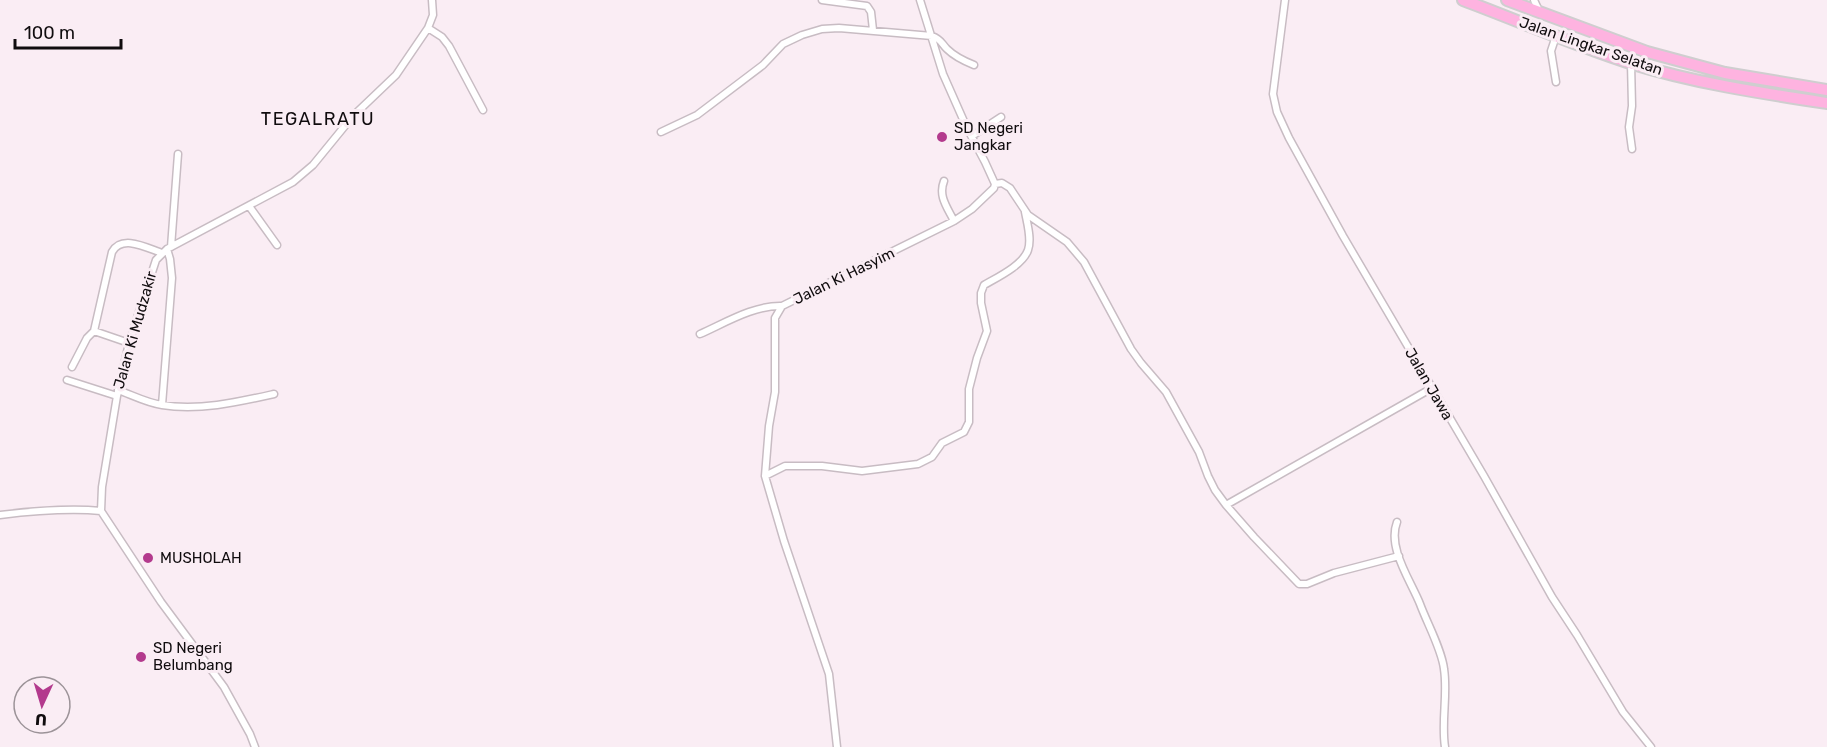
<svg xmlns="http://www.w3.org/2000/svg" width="1827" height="747" font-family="Rubik,sans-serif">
<rect width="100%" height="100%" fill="#faedf4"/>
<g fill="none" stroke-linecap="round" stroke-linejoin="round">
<!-- minor casing -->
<g stroke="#c8bcc3" stroke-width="9">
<path id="minor" d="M822 0 867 6 871 12 873 30
M1285 0 1273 94 1277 112 1289 138 1343 236 1484 476 1552 597 1577 635 1623 712 1651 747
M1534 0 1540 13
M428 28 442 37 449 46 483 110
M1556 36 1551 51 1556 82
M1631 63 1632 106 1629 127 1632 149
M661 132 697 115 763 65 783 44 802 35 822 29 839 28 932 36C941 39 941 43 947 49 955 57 964 61 974 65
M972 136 1001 117
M944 181C938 196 947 207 954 221
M995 184 1002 183 1010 188 1028 215 1067 242 1084 262 1131 349 1141 363 1166 392 1199 452 1208 476 1215 490 1226 505 1254 537 1299 584H1307L1334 573 1399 556
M249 206 277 245
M171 247 178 154
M94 331 112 252C122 234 147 248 162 253
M700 334C725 323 754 305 782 306
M72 367 87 338 94 331 129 343
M67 380 117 396
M118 390C132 395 147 403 162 405 199 411 238 402 274 394
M162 405 172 278 170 259 167 249
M765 476 785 466H822L862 471 918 464 932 457 942 443 964 432 969 422V389L977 358 987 331 981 303V293L984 285C998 277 1023 265 1028 250 1032 239 1027 223 1025 212
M1226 505 1432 388
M0 515C33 511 68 508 101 511
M1397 522C1387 548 1411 581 1420 604 1427 623 1442 650 1444 669 1448 695 1441 721 1445 747
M255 747 250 734 224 687 161 602 101 511 102 487 117 396 129 343 156 260 167 249 293 182 313 165 353 116 396 75 428 28 433 15 432 0
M837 747 829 674 784 541 765 476 769 426 775 392V318L782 306 954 221 972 209 994 188 995 184 985 162 966 126 943 74 920 0"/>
</g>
<!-- trunk casing -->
<g stroke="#cfcecf" stroke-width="14">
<path id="trunk" d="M1463 0C1519 21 1574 45 1630 63 1694 83 1761 93 1827 103
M1507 0 1647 52 1725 73 1827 90"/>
</g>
<!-- minor -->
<use href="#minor" stroke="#fff" stroke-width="6"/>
<!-- trunk -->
<use href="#trunk" stroke="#feb3e0" stroke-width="10"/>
</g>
<!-- markers -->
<g fill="#b33a8d" stroke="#faedf4" stroke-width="2">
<circle cx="942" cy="137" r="6"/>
<circle cx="148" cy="558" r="6"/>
<circle cx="141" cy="657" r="6"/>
</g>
<g text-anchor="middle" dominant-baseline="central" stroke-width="6" stroke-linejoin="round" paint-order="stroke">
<!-- street labels -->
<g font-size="15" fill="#100c0e" stroke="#faedf4">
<text transform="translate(1591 46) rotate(19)">Jalan Lingkar Selatan</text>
<text transform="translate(844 276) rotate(-26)">Jalan Ki Hasyim</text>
<text transform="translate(135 330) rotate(-74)">Jalan Ki Mudzakir</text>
<text transform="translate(1429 384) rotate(60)">Jalan Jawa</text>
</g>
<!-- poi labels -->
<g font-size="15" fill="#100c0e" stroke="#faedf4" text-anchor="start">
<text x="954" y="128">SD Negeri<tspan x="954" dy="17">Jangkar</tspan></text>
<text x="160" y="558">MUSHOLAH</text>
<text x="153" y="648">SD Negeri<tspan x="153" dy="17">Belumbang</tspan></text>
</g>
<!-- quarter labels -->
<g font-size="18" letter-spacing="1.5" fill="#100c0e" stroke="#faedf4">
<text x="318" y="119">TEGALRATU</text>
</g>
</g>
<!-- north arrow -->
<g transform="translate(42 705) rotate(184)"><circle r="28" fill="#faedf4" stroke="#9c9398" stroke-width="1.5"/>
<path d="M0-4.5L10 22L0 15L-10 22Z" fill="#b33a8d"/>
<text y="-9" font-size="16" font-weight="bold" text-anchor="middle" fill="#100c0e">U</text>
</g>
<!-- scale -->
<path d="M15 39v9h106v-9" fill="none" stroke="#100c0e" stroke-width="3"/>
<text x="24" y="39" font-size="18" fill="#100c0e" stroke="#faedf4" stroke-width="4.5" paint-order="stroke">100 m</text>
</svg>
